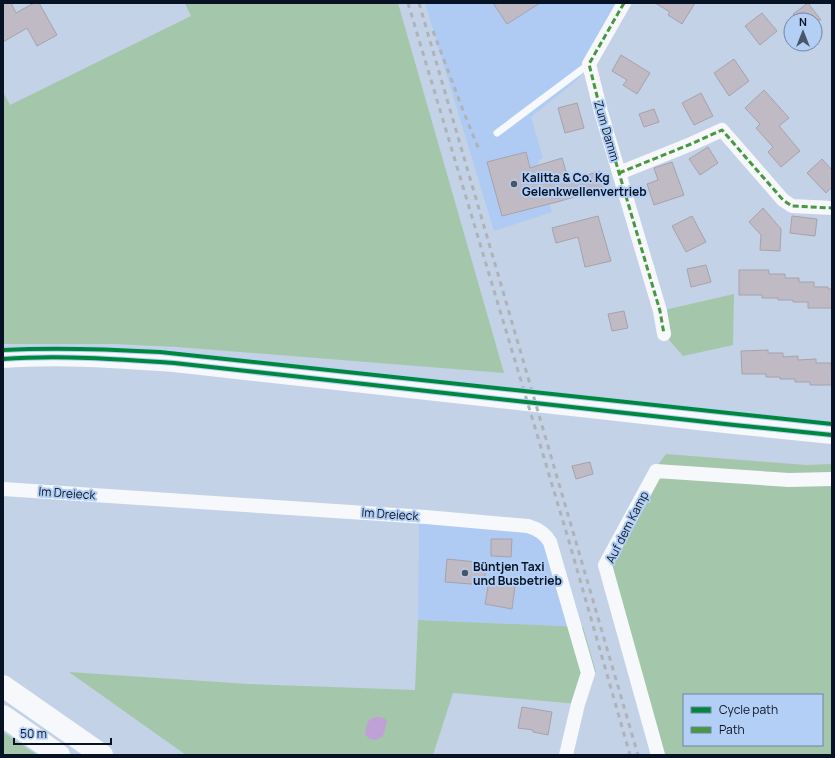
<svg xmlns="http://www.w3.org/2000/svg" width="835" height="758" font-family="Manrope,sans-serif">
<rect width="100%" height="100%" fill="#c3d2e7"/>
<!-- built -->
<path fill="#b0cbf3" d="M425 3H624L589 64 578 79 531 117 543 158 538 161 552 212 494 231Z
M419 522 527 531 552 536 579 627 418 620Z"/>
<!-- green -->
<path fill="#a4c6aa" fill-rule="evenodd" d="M185 3H398L504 373 177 347 114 344H3V92L10 105 191 16Z
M734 294 733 345 683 356 664 334 660 311Z
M666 454 806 465 832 464V755H655L600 572 655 469ZM684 695H822V745H684Z
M418 620 583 627 596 672 588 673 578 704 453 693 433 755H186L69 672 248 684 415 690Z
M3 732 37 755H3Z"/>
<!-- water -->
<path fill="#c1a0d8" d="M377 717 384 718 387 721 383 736C376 741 371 741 365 735 367 724 366 719 377 717Z"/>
<!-- building -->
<path fill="#c0bac4" stroke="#a6a2ac" d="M3 3H11L16 13 34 3H39L57 35 37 46 27 28 3 42Z
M493 3H540L507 24Z
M655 3H695L682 24 668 15 670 12Z
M808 3 821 20H798L793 14Z
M762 13 777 31 760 45 745 26Z
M621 55 650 73 637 94 623 85 627 80 612 71Z
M734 59 749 81 729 96 714 73Z
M764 90 789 118 779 126 800 151 781 167 768 152 773 147 756 128 760 124 745 108Z
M701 93 713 116 694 125 682 103Z
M577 103 584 128 565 133 558 108Z
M654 109 659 122 644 127 639 114Z
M708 147 718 163 700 175 689 159Z
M526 152 530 168 562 158 569 181 600 171 605 188 557 202 502 216 487 162Z
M822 159 832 170V187L826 193 807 173Z
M672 162 684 195 654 205 647 184 658 180 654 168Z
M763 208 781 229 780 251 760 250 761 235 749 222Z
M598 216 611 261 585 267 578 237 556 243 552 228Z
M692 216 706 242 686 252 672 226Z
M792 216 817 219 815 236 790 233Z
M706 265 711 282 691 287 687 269Z
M739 270H769V274H785V278H799V282H814V287H828V289H832V308H808V302H793V300H778V298H762V295H739Z
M624 311 628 328 612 331 608 314Z
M768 350V353H783V357L798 356V360L816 359V363H831L832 385H810V382H795V379H780V377H766V374H742L741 351Z
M590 462 593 474 576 479 572 466Z
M491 539H512L511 557 491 556Z
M447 559 486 563 484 585 445 582Z
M489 581 515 586 512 609 485 604Z
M522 707 552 712 548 735 533 732V730L518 728Z"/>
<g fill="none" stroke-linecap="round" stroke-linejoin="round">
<!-- service -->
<path stroke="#f6f8fb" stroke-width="7" d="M497 133 589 64"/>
<!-- minor -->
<path stroke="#f6f8fb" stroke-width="14" d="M624 3 589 64 601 112 660 311 664 334
M619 173 691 144 722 130 783 200 792 206 832 208
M3 489 426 517 528 526C538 529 545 533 550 542L588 673 578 704 566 755
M658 755 605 565 656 471 789 480 832 479"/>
<!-- tertiary -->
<path stroke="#f6f8fb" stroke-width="18" d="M3 359C60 355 117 359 174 363L734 425 832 435"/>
<!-- motorway -->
<path stroke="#f6f8fb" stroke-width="22" d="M3 686 102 755
M3 716 59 755"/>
<!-- rail -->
<path stroke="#afb3b8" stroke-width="3" stroke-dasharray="5 5" stroke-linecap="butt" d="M408 3 568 538 630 755
M419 3 638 755
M433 31 464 113 480 152"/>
<!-- quiet -->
<path stroke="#489840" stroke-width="3" stroke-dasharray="6 3" stroke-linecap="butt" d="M624 3 589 64 601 112 660 311 664 334
M619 173 691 144 722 130 783 200 792 206 832 208"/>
<!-- cycleway casing -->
<g stroke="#b4cff6" stroke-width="6">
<path id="cycleway" d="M3 350C56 347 108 349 160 352L832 424
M3 359C60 355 117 359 174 363L734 425 832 435"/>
</g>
<!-- cycleway -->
<use href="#cycleway" stroke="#00873e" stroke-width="4"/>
</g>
<!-- markers -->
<g fill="#495668" stroke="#b4cff6" stroke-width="1.5">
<circle cx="514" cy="184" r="4"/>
<circle cx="465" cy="573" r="4"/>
</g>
<g text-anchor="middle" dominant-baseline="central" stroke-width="4" stroke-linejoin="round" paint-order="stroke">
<!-- street labels -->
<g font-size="12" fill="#071324" stroke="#b4cff6">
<text transform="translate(607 131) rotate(74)">Zum Damm</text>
<text transform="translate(67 493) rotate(4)">Im Dreieck</text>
<text transform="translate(390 514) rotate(4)">Im Dreieck</text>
<text transform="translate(627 527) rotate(-63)">Auf dem Kamp</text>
</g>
<!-- poi labels -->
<g font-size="12" font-weight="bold" fill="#071324" stroke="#b4cff6" text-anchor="start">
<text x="522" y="177">Kalitta &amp; Co. Kg<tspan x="522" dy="14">Gelenkwellenvertrieb</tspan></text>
<text x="473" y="566">Büntjen Taxi<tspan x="473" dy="14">und Busbetrieb</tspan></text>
</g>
</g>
<!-- border -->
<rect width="835" height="758" fill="none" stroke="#071324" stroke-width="8"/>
<!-- legend -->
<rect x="683" y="694" width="140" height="52" fill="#b4cff6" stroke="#6f84a2"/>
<rect x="691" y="707" width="20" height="6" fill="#00873e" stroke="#6f84a2"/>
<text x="719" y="714" font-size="12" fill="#071324">Cycle path</text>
<rect x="691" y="727" width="20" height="6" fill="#489840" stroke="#6f84a2"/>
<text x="719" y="734" font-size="12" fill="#071324">Path</text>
<!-- north arrow -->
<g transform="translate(803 32)"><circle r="19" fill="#b4cff6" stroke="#6f84a2"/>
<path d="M0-3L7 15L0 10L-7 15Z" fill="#495668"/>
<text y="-6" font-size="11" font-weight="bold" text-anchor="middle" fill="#071324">N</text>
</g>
<!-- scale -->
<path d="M14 738v6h97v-6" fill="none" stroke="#071324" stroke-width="2"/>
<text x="20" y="738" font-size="12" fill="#071324" stroke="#b4cff6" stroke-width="3" paint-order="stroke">50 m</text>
</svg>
